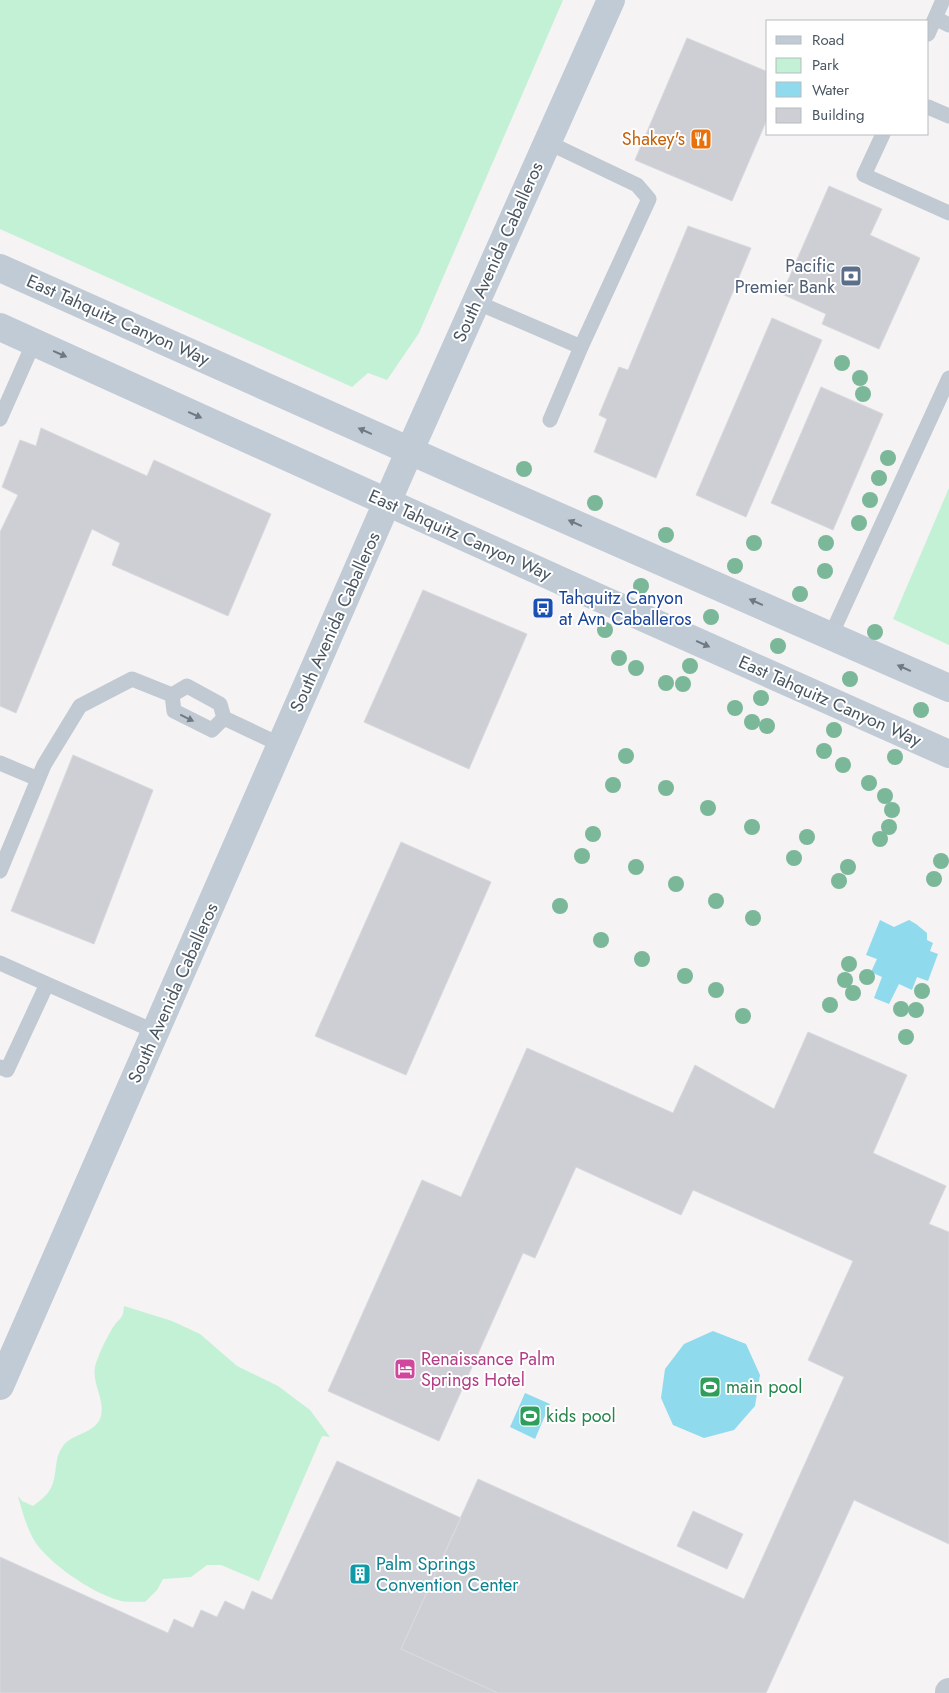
<svg xmlns="http://www.w3.org/2000/svg" width="949" height="1693" font-family="Jost,sans-serif">
<rect width="100%" height="100%" fill="#f5f3f3"/>
<!-- green -->
<path fill="#c3f1d5" d="M0 0H563L419 333 387 380 368 373 352 387 0 229Z
M949 488V645L893 619Z
M124 1306 172 1321 200 1334 237 1366 278 1386 310 1410 330 1437 322 1436 259 1581 221 1565H207L191 1577 163 1579 157 1590 145 1602C137 1601 126 1603 118 1600 92 1593 48 1563 34 1540 26 1526 22 1511 18 1496L22 1501 33 1506C43 1499 52 1491 54 1479 57 1467 55 1457 63 1446 72 1433 96 1434 101 1416 105 1399 92 1385 95 1367 98 1355 106 1339 112 1329 119 1317 123 1321 124 1306Z"/>
<!-- water -->
<path fill="#90daee" d="M880 920 894 927 909 920 916 924 927 933V940L933 943 930 951 938 954 928 981 917 977 912 990 899 984 889 1004 874 998 882 977 871 972 877 959 866 955Z
M713 1331 746 1344 760 1375 755 1406 734 1430 704 1438 673 1425 661 1398 665 1369 684 1344Z
M525 1393 550 1404 535 1439 510 1427Z"/>
<!-- building -->
<path fill="#cdcfd5" stroke="#d7d9de" d="M687 38 768 72V117L732 201 635 160Z
M829 186 882 209 870 235 920 258 879 349 822 324 826 314 782 294Z
M688 226 751 248 656 478 594 452 607 419 599 415 619 367 628 370Z
M772 318 822 340 746 517 696 495Z
M821 387 883 414 833 530 771 503Z
M41 428 147 476 154 460 271 514 228 616 112 565 120 543 92 529 16 713 0 706V532L18 495 2 487 20 440 36 446Z
M423 590 527 634 469 769 364 722Z
M73 755 153 790 94 944 11 911Z
M401 842 491 882 406 1075 315 1036Z
M808 1032 907 1075 873 1153 946 1186 929 1224 949 1232V1544L854 1500 766 1693H498L401 1649 478 1479 744 1599 844 1377 808 1360 853 1261 693 1190 681 1215 576 1167 535 1258 523 1253 439 1441 328 1391 422 1180 461 1197 527 1048 673 1113 695 1065 774 1109Z
M337 1461 461 1518 401 1649 498 1693H0V1557L168 1633 174 1619 193 1628 201 1610 217 1617 225 1601 244 1610 252 1591 272 1600Z
M693 1511 743 1534 727 1569 677 1546Z"/>
<g fill="none" stroke-linecap="round" stroke-linejoin="round">
<!-- lane -->
<path stroke="#c1cad2" stroke-width="15" d="M935 18 949 25
M928 34 943 0
M928 107 949 116
M883 134 864 175 949 213
M476 302 581 347 649 199 637 185 547 142
M0 419 34 342
M550 420 581 347
M831 635 949 378
M224 718 212 730 174 711 172 695 187 686 220 704 224 718 281 745
M0 763 38 779
M0 871 44 765 80 706 132 679 172 695
M0 963 47 984
M0 1067 7 1070 47 984 156 1032"/>
<!-- street -->
<path stroke="#c1cad2" stroke-width="28" d="M949 1693V1692"/>
<!-- secondary -->
<path stroke="#c1cbd6" stroke-width="28" d="M0 268 473 479 949 688
M0 327 588 593 949 754
M0 1386 410 450 611 0"/>
</g>
<!-- trees -->
<g fill="#7bb799">
<circle cx="842" cy="363" r="8"/>
<circle cx="860" cy="378" r="8"/>
<circle cx="863" cy="394" r="8"/>
<circle cx="888" cy="458" r="8"/>
<circle cx="524" cy="469" r="8"/>
<circle cx="879" cy="478" r="8"/>
<circle cx="870" cy="500" r="8"/>
<circle cx="595" cy="503" r="8"/>
<circle cx="859" cy="523" r="8"/>
<circle cx="666" cy="535" r="8"/>
<circle cx="754" cy="543" r="8"/>
<circle cx="826" cy="543" r="8"/>
<circle cx="735" cy="566" r="8"/>
<circle cx="825" cy="571" r="8"/>
<circle cx="641" cy="586" r="8"/>
<circle cx="800" cy="594" r="8"/>
<circle cx="711" cy="617" r="8"/>
<circle cx="605" cy="630" r="8"/>
<circle cx="875" cy="632" r="8"/>
<circle cx="778" cy="646" r="8"/>
<circle cx="619" cy="658" r="8"/>
<circle cx="690" cy="666" r="8"/>
<circle cx="636" cy="668" r="8"/>
<circle cx="850" cy="679" r="8"/>
<circle cx="666" cy="683" r="8"/>
<circle cx="683" cy="684" r="8"/>
<circle cx="761" cy="698" r="8"/>
<circle cx="735" cy="708" r="8"/>
<circle cx="921" cy="710" r="8"/>
<circle cx="752" cy="722" r="8"/>
<circle cx="767" cy="726" r="8"/>
<circle cx="834" cy="730" r="8"/>
<circle cx="824" cy="751" r="8"/>
<circle cx="626" cy="756" r="8"/>
<circle cx="895" cy="757" r="8"/>
<circle cx="843" cy="765" r="8"/>
<circle cx="869" cy="783" r="8"/>
<circle cx="613" cy="785" r="8"/>
<circle cx="666" cy="788" r="8"/>
<circle cx="885" cy="796" r="8"/>
<circle cx="708" cy="808" r="8"/>
<circle cx="892" cy="810" r="8"/>
<circle cx="752" cy="827" r="8"/>
<circle cx="889" cy="827" r="8"/>
<circle cx="593" cy="834" r="8"/>
<circle cx="807" cy="837" r="8"/>
<circle cx="880" cy="839" r="8"/>
<circle cx="582" cy="856" r="8"/>
<circle cx="794" cy="858" r="8"/>
<circle cx="941" cy="861" r="8"/>
<circle cx="636" cy="867" r="8"/>
<circle cx="848" cy="867" r="8"/>
<circle cx="934" cy="879" r="8"/>
<circle cx="839" cy="881" r="8"/>
<circle cx="676" cy="884" r="8"/>
<circle cx="716" cy="901" r="8"/>
<circle cx="560" cy="906" r="8"/>
<circle cx="753" cy="918" r="8"/>
<circle cx="601" cy="940" r="8"/>
<circle cx="642" cy="959" r="8"/>
<circle cx="849" cy="964" r="8"/>
<circle cx="685" cy="976" r="8"/>
<circle cx="867" cy="977" r="8"/>
<circle cx="845" cy="980" r="8"/>
<circle cx="716" cy="990" r="8"/>
<circle cx="922" cy="991" r="8"/>
<circle cx="853" cy="993" r="8"/>
<circle cx="830" cy="1005" r="8"/>
<circle cx="901" cy="1009" r="8"/>
<circle cx="916" cy="1010" r="8"/>
<circle cx="743" cy="1016" r="8"/>
<circle cx="906" cy="1037" r="8"/>
</g>
<!-- one-way arrows -->
<defs><path id="oneway-solid" d="M-6-.8H1V-3.2L6.5 0L1 3.2V.8H-6Z" transform="scale(1.25)"/></defs>
<g fill="#6e7984">
<use href="#oneway-solid" transform="translate(60 354) rotate(24)"/>
<use href="#oneway-solid" transform="translate(195 415) rotate(24)"/>
<use href="#oneway-solid" transform="translate(365 431) rotate(-156)"/>
<use href="#oneway-solid" transform="translate(575 523) rotate(-156)"/>
<use href="#oneway-solid" transform="translate(756 602) rotate(-156)"/>
<use href="#oneway-solid" transform="translate(703 644) rotate(24)"/>
<use href="#oneway-solid" transform="translate(904 668) rotate(-156)"/>
</g>
<use fill="#6e7983" href="#oneway-solid" transform="translate(187 718) rotate(26)"/>
<!-- icons -->
<defs>
<g id="restaurant-square" transform="scale(1.125)"><rect x="-9" y="-9" width="18" height="18" rx="4" fill="#e8710a" stroke="#fff"/><path d="M-5-6h1v4h1v-4h1v4h1v-4h1v5L-1.5 .5V6h-2V.5L-5-1ZM5-6V6H3V1.5H1.5Q1.5-4 5-6Z" fill="#fff"/></g>
<g id="bank-square" transform="scale(1.125)"><rect x="-9" y="-9" width="18" height="18" rx="4" fill="#5c6f8a" stroke="#fff"/><path d="M-6-4H6V4H-6ZM0-2.3a2.3 2.3 0 1 0 0 4.6a2.3 2.3 0 1 0 0-4.6Z" fill="#fff"/></g>
<g id="bus-square" transform="scale(1.125)"><rect x="-9" y="-9" width="18" height="18" rx="4" fill="#1a4fb4" stroke="#fff"/><path d="M-5-6H5V4H4V6H2V4H-2V6H-4V4H-5ZM-3.5-4V0h7V-4ZM-3.5 1.2v1.5H-2V1.2ZM2 1.2v1.5H3.5V1.2Z" fill="#fff"/></g>
<g id="hotel-square" transform="scale(1.125)"><rect x="-9" y="-9" width="18" height="18" rx="4" fill="#d1479c" stroke="#fff"/><path d="M-6-4.5h1.5V1H6V5H4.5V3h-9V5H-6ZM-4 0a1.8 1.8 0 1 1 3.6 0ZM.5 0V-2.5h3Q6-2.5 6 0Z" fill="#fff"/></g>
<g id="stadium-square" transform="scale(1.125)"><rect x="-9" y="-9" width="18" height="18" rx="4" fill="#2e9e5b" stroke="#fff"/><path d="M0-5a6.5 5 0 1 0 0 10a6.5 5 0 1 0 0-10ZM-3.5-1.8h7v3.6h-7Z" fill="#fff"/></g>
<g id="building-square" transform="scale(1.125)"><rect x="-9" y="-9" width="18" height="18" rx="4" fill="#0f9aa8" stroke="#fff"/><path d="M-4-6H4V6H1V3H-1V6H-4ZM-2.5-4.3h1.7v1.8h-1.7ZM.8-4.3h1.7v1.8H.8ZM-2.5-1h1.7V.8h-1.7ZM.8-1h1.7V.8H.8Z" fill="#fff"/></g>
</defs>
<g fill-rule="evenodd">
<use href="#restaurant-square" x="701" y="139"/>
<use href="#bank-square" x="851" y="276"/>
<use href="#bus-square" x="543" y="608"/>
<use href="#hotel-square" x="405" y="1369"/>
<use href="#stadium-square" x="710" y="1387"/>
<use href="#stadium-square" x="530" y="1416"/>
<use href="#building-square" x="360" y="1574"/>
</g>
<g text-anchor="middle" dominant-baseline="central" stroke-width="4" stroke-linejoin="round" paint-order="stroke">
<!-- food labels -->
<g font-size="18" fill="#c56008" stroke="#fff" text-anchor="end">
<text x="685" y="139">Shakey's</text>
</g>
<!-- street labels -->
<g font-size="18" fill="#4a5661" stroke="#fff">
<text transform="translate(498 252) rotate(-66)">South Avenida Caballeros</text>
<text transform="translate(118 320) rotate(24)">East Tahquitz Canyon Way</text>
<text transform="translate(460 535) rotate(24)">East Tahquitz Canyon Way</text>
<text transform="translate(335 622) rotate(-66)">South Avenida Caballeros</text>
<text transform="translate(830 701) rotate(24)">East Tahquitz Canyon Way</text>
<text transform="translate(173 993) rotate(-66)">South Avenida Caballeros</text>
</g>
<!-- service labels -->
<g font-size="18" fill="#4e5e75" stroke="#fff" text-anchor="end">
<text x="835" y="266">Pacific<tspan x="835" dy="21">Premier Bank</tspan></text>
</g>
<!-- transit labels -->
<g font-size="18" fill="#164399" stroke="#fff" text-anchor="start">
<text x="559" y="598">Tahquitz Canyon<tspan x="559" dy="21">at Avn Caballeros</tspan></text>
</g>
<!-- hotel labels -->
<g font-size="18" fill="#b23c85" stroke="#fff" text-anchor="start">
<text x="421" y="1359">Renaissance Palm<tspan x="421" dy="21">Springs Hotel</tspan></text>
</g>
<!-- leisure labels -->
<g font-size="18" fill="#27864d" stroke="#fff" text-anchor="start">
<text x="726" y="1387">main pool</text>
<text x="546" y="1416">kids pool</text>
</g>
<!-- culture labels -->
<g font-size="18" fill="#0d838f" stroke="#fff" text-anchor="start">
<text x="376" y="1564">Palm Springs<tspan x="376" dy="21">Convention Center</tspan></text>
</g>
</g>
<!-- legend -->
<rect x="766" y="20" width="162" height="115" fill="#ffffff" stroke="#b7bbc0"/>
<rect x="776" y="36" width="25" height="8" fill="#c1cbd6" stroke="#b7bbc0"/>
<text x="812" y="45" font-size="15" fill="#4a5661">Road</text>
<rect x="776" y="58" width="25" height="15" fill="#c3f1d5" stroke="#b7bbc0"/>
<text x="812" y="70" font-size="15" fill="#4a5661">Park</text>
<rect x="776" y="82" width="25" height="15" fill="#90daee" stroke="#b7bbc0"/>
<text x="812" y="95" font-size="15" fill="#4a5661">Water</text>
<rect x="776" y="108" width="25" height="15" fill="#cdcfd5" stroke="#b7bbc0"/>
<text x="812" y="120" font-size="15" fill="#4a5661">Building</text>
</svg>
